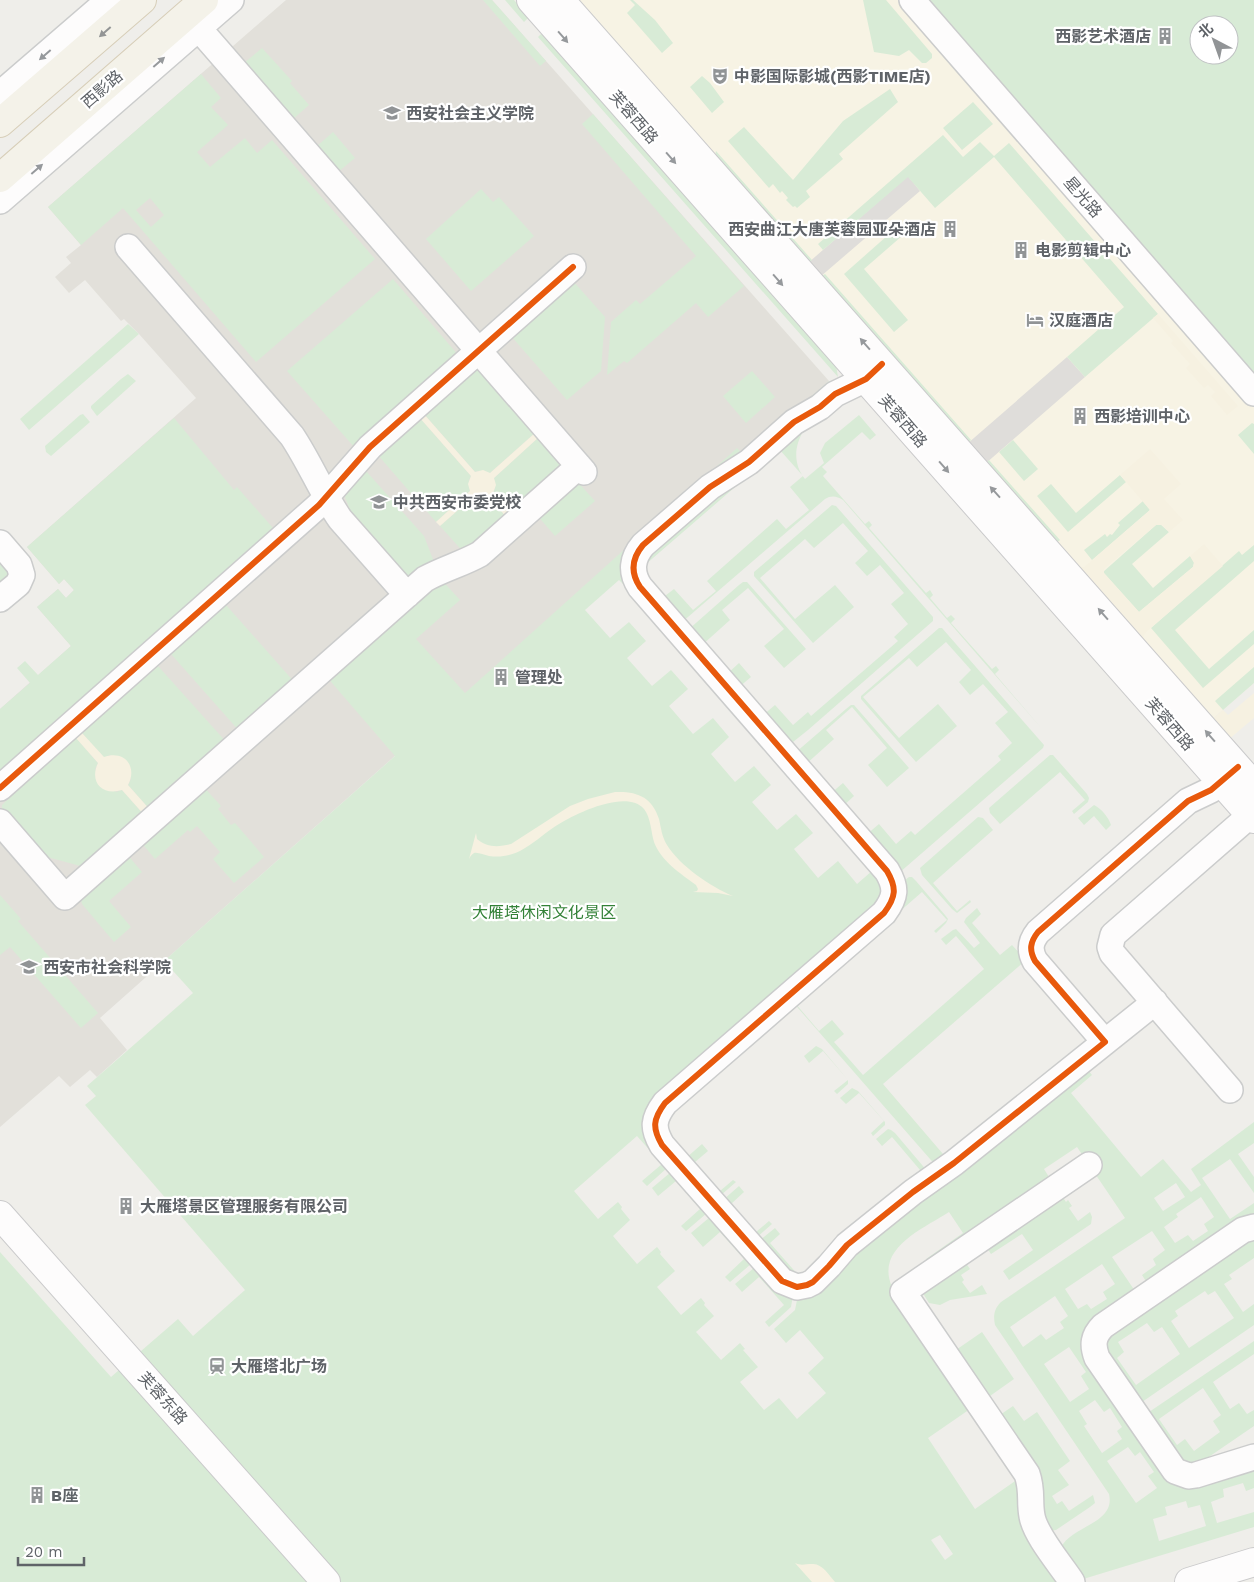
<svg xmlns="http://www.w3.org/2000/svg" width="1254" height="1582" font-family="'Work Sans','Noto Sans SC',sans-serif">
<rect width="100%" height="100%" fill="#efeeea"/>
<!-- commercial -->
<path fill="#f7f3e4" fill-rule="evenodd" d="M575 0H1254V683L1211 720ZM1199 25H1229V55H1199Z"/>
<!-- industrial -->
<path fill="#dfddda" d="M908 176 920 191 820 277 808 263Z
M1067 357 1085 377 985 464 967 444Z"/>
<!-- education -->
<path fill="#e2e0da" d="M286 0H492L829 381 744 456 737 449 558 611 100 1018 127 1050 97 1077 90 1070 70 1087 59 1076 0 1127V709L71 646 37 607 58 589 66 598 74 590 64 579 59 584 27 547 196 398 139 334 124 319 121 321 85 280 69 293 55 277 71 263 66 257 81 245 48 207Z"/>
<!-- green -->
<path fill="#d8ebd6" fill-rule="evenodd" d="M483 0H492L546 61 540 66Z
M505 0H514L529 17 524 22Z
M630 0H633L655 20 673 43 662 53 627 13 635 5Z
M863 0H886L932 54V58L926 63H922L909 50 899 56 874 52Z
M912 0H1254V393ZM1199 25H1229V55H1199Z
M543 32 836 365 838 377 538 37Z
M262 48 292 81 290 83 309 105 292 120 243 64Z
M201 74 221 98 211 107 228 125 197 152 210 167 245 138 257 153 272 140 375 259 256 362 123 208 81 245 48 207ZM150 198 164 215 151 227 136 210Z
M702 76 710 83 724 102 712 113 690 87Z
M890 89 898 102 839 154 843 159 806 191 810 197 797 208 795 206 793 207 786 200 788 198 782 191 780 193 773 184 769 188 728 141 744 127 793 180 843 121Z
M973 102 993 124 962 150 943 128Z
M593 114 744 286 708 317 696 303 627 363 624 361 607 375 611 322 636 300 640 304 696 256 582 124Z
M333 132 355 158 338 172 316 147Z
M943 135 963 157 980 142 994 156 1009 143 1158 314 1085 377 1067 357 1124 307 994 157 935 208 908 177 823 250 818 244Z
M716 151 812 260 808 263 715 156Z
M481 189 493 202 499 197 534 236 471 291 426 239Z
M896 228 902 236 864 269 908 320 894 332 844 274Z
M825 274 971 440 967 444 820 277Z
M393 279 459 356 355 448 287 371Z
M573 281 605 317 601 371 567 400 511 336Z
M128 324 139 334 29 430 20 419Z
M477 366 535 433 490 473 479 471 475 472 423 413Z
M752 371 775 397 746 423 723 396Z
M128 374 136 381 97 416 91 408V406L121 379Z
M829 381 834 387 630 555 889 892 659 1102 667 1168 647 1186 642 1181 662 1164 637 1136 574 1191 598 1219 618 1202 622 1207 621 1209 630 1220 613 1236 637 1264 657 1247 661 1252 660 1254 675 1271 657 1287 681 1315 701 1298 705 1303 704 1305 714 1316 696 1332 721 1360 740 1343 745 1349 743 1350 758 1367 740 1382 764 1410 779 1398 797 1419 826 1393 808 1373 824 1358 800 1330 786 1343 774 1329 795 1310 798 1295 1084 1065 1092 1075 1071 1093 1141 1177 1163 1159 1191 1192 1201 1185 1191 1169 1254 1122V1143L1238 1154 1254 1177V1193L1230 1159 1202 1178 1230 1219 1254 1203V1220L1092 1328 1163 1466 1254 1463V1488L1246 1491 1243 1483 1223 1489 1224 1497 1211 1502 1217 1523 1254 1512V1527L1080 1580 1061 1548C1070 1526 1116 1524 1109 1494L995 1325C993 1316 994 1309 1001 1302L1125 1218 1077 1147 1044 1169 1052 1182 928 1261 926 1259 963 1233 949 1212C923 1229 875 1248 892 1287L973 1407 928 1438 975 1509 1021 1477 1064 1582H0V1252L111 1377 178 1319 193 1336 245 1290 85 1105 96 1096 87 1086 193 993 164 961 395 756 326 676 438 576 460 600 416 639 465 693 737 448 744 455ZM619 580 625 586 629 583 872 871 857 884 838 861 818 878 794 849 813 833 796 814 777 830 752 802 771 785 754 766 735 782 711 754 729 737 713 718 693 734 669 706 688 689 671 670 652 686 627 658 646 641 629 622 610 638 585 610ZM1176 1183 1185 1197 1163 1211 1154 1198ZM1201 1197 1214 1217 1204 1224 1208 1231 1193 1241 1188 1235 1175 1243 1164 1227 1178 1217 1176 1214ZM1152 1231 1165 1250 1153 1259 1156 1265 1142 1275 1149 1286 1137 1294 1112 1257ZM1102 1264 1115 1284 1103 1292 1107 1299 1091 1309 1087 1304 1078 1309 1065 1289ZM1055 1296 1068 1316 1060 1322 1064 1328 1046 1340 1041 1334 1023 1347 1010 1327ZM1069 1347 1086 1372 1081 1376 1089 1389 1070 1402 1044 1364ZM1095 1400 1104 1412 1110 1408 1122 1427 1117 1431 1122 1439 1102 1453 1084 1426 1087 1424 1079 1411ZM1128 1447 1135 1456 1140 1452 1154 1472 1148 1476 1157 1488 1136 1503 1107 1461ZM1186 1501 1188 1508 1200 1505 1206 1526 1159 1541 1153 1519 1167 1515 1165 1507ZM940 1535 953 1554 945 1560 931 1540Z
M83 414 90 422 51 456 46 452 45 446 80 415Z
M859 415 876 435 870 440 862 432 822 467 827 472 823 476 865 524 869 521 872 525 869 528 926 593 930 590 933 595 930 598 947 618 951 615 955 619 951 623 992 669 996 666 999 670 995 674 1042 729 843 500C837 496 831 495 825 499L681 623 661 599 674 589 693 610 716 591 707 581 777 519 786 529 809 510 790 487 803 476 779 449 638 571V567L715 489 804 430C794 446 793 464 805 479L824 463 820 453 825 443Z
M419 417 471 476 469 480 470 491 436 522 377 454Z
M174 418 234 490 237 487 273 528 0 770V709L30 683 17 668 25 661 38 675 71 646 37 607 58 589 66 598 74 590 64 579 59 584 27 547Z
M1252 423 1254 424V454L1238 435Z
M539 437 566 468 513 515 493 493 495 489 494 478Z
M1013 440 1038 469 1024 481 999 452Z
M989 460 1060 540 1055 544 985 464Z
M366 471 424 536 434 562 407 585 357 528 343 492Z
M1120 475 1126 482 1068 532 1037 496 1051 484 1076 513Z
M575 479 595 501 555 536 536 514Z
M474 496 478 497H489L508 519 467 556 440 526Z
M1143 501 1150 510 1092 560 1084 550 1105 534 1107 537 1110 534 1112 535 1120 525 1118 523Z
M832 505 836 506 933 617V621L808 730 788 746H785L688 633V630L739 585 743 582H747L806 649 784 668 764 646 784 629 748 588 722 610 730 620 701 646 726 675 739 663 751 677 738 688 762 716 775 705 793 725 808 712 811 716 898 641 894 637 908 624 891 604 904 593 880 565 867 576 855 563 868 551 843 523 814 548 805 539 760 578 795 619 835 585 854 607 813 643 754 576V572Z
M1160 524 1169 532 1132 564 1153 588 1190 556 1194 563 1193 567 1139 612 1103 572 1156 525Z
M1254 545V561L1175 630 1209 669 1254 630V644L1203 688 1151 628 1239 551 1242 555Z
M0 558 11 572 0 590Z
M226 605 296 684 241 733 171 654Z
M939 628H942L1044 745 1043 748 899 873 896 874 795 757V753L846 709 851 705H854L909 768 887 787 868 765 887 748 852 707 826 730 834 739 805 765 830 794 843 783 854 796 842 807 866 835 879 824 896 844 911 831 915 835 1001 760 998 756 1012 743 995 723 1008 712 983 684 970 695 959 682 971 670 946 642 917 667 909 658 863 697 899 738 938 704 957 726 916 762 861 699V696Z
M158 666 228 744 152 812 128 785 131 779 110 755 104 758 82 733Z
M1254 667V683L1223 710 1215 701Z
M76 738 98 763 95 769 116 792 122 790 146 817 84 867 40 855 2 812V805L5 802Z
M1050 755H1053L1087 794 1089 798 1088 802 1074 814 1072 811 1085 800 1060 772 1000 824 990 813 989 808Z
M202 785 221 806 218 809 231 825 235 823 264 857 234 883 213 859 220 852 197 826 190 832 188 830 155 859 140 841Z
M1094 805C1101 808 1109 818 1111 825L1106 830 1094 816 1084 825 1078 818Z
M978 817 983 818 993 830 933 883 957 911 970 900 971 902 957 913 952 909 922 875 920 868Z
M126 853 142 872 109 901 131 927 114 942 82 904 80 897Z
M909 877H912L916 881 945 915 948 919 946 923 936 933 934 931 947 920 922 892 795 1003 819 1031 832 1020 844 1034 834 1042 863 1075 984 969 956 936 946 945 941 939 953 930 956 929 974 948 980 943 964 922 966 918 977 908 981 914 972 923 1000 955 1012 945 1026 960 883 1084 949 1161 937 1167 791 1000 900 884Z
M0 895 21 919 18 921 98 1013 81 1028 10 947 0 955Z
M816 1046 822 1049 848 1080V1084L837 1094 834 1091 848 1080 823 1051 809 1063 804 1056Z
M852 1088 858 1091 885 1122V1125L873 1136 871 1133 884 1121 859 1093 846 1104 840 1098Z
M888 1129 891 1130 895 1133 928 1172 799 1282 759 1241 775 1228 780 1234 770 1243 799 1276 920 1170 892 1137 882 1146 876 1139Z
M702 1144 708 1151 695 1162 720 1191 733 1180 736 1182 720 1196 686 1158Z
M671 1172 707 1213 686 1231 681 1226 700 1209 676 1181 658 1196 652 1188Z
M739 1186 744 1192 731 1204 756 1232 769 1221 772 1224 756 1238 723 1200Z
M1060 1193 1066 1202 1068 1200 1072 1206 1069 1208 1078 1221 1090 1212 1092 1217 1091 1224 1009 1280 1003 1271 1033 1250 1022 1234 991 1254 985 1245Z
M710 1217 751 1264 730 1282 725 1277 744 1259 720 1232 703 1247 691 1233Z
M1254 1233V1258L1229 1275 1232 1279 1224 1284 1243 1312 1254 1304V1325L1142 1402 1100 1341ZM1205 1291 1208 1295 1215 1291 1234 1318 1189 1348 1171 1321 1178 1316 1175 1311ZM1147 1323 1154 1332 1162 1327 1180 1354 1136 1385 1117 1358 1124 1352 1118 1342Z
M963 1259 970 1269 961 1275 964 1280 962 1282 970 1293 982 1285 987 1294 950 1300 940 1305 929 1303 924 1295V1290Z
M755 1267 793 1295 791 1307 769 1327 765 1322 784 1305 759 1277 742 1292 735 1284Z
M982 1332 1014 1379 990 1396 997 1407 993 1410 953 1352Z
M1254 1341V1354L1213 1382 1230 1409 1239 1403 1247 1414 1254 1410V1426L1197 1465 1186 1466 1149 1412ZM1203 1388 1221 1415 1213 1421 1220 1432 1194 1451 1185 1439 1177 1445 1159 1419Z
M1013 1406 1024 1421 1037 1412 1070 1461 1058 1470 1069 1485 1052 1496 1057 1504 1062 1501 1069 1511 1093 1495 1095 1503 1090 1507 1056 1530 1049 1531 997 1417Z"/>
<!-- sand -->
<path fill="#f6f1e1" d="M1158 314 1238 406 1227 415 1211 396 1215 392 1208 385 1204 388 1186 368 1190 364 1171 343 1173 341 1153 318Z
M423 413 475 472 483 470 490 473 535 433 539 437 494 478 496 485 493 493 513 515 508 519 489 497 481 498 474 496 440 526 436 522 470 491 468 484 471 476 419 417Z
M1150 449 1181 484 1164 499 1183 520 1169 532 1162 525H1156L1104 569V573L1139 612 1193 567 1194 562 1190 556 1204 544 1223 566 1146 632 1144 635 1143 642 1078 567H1084L1089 563 1150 510 1120 475Z
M1254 693V718L1228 740 1211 720 1223 710 1228 715Z
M82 733 104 757C124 750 138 766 128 785L152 812 146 817 122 790C102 796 89 782 98 763L76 738Z
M615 792C637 791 652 797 659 819 661 828 662 837 667 845 679 865 711 887 733 896L718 893 693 892 697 891 698 889 696 885C680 873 661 861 654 842 651 832 651 818 644 809 627 789 577 813 559 824 547 831 537 841 525 848 514 855 502 858 489 856 484 855 478 852 474 853 471 855 470 857 469 859L476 833 477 839C487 848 499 847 511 844L570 806 588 799Z
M795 1563C801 1566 805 1564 812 1564 822 1563 829 1575 835 1582H812Z"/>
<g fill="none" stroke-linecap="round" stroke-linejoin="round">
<!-- minor casing -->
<g stroke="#cbcccc" stroke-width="28">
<path id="minor" d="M912 0 1254 393
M187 15 584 472
M0 94 109 0
M0 201 231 0
M128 247 292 436C310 463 322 493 340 519L407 595
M880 366 866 379 835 394 820 407 794 422 749 462 710 487 643 545C632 558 630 572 640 587L887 871C897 888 896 897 884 913L665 1103C653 1119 652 1128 662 1145L782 1281 797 1287 807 1285 813 1282 829 1266 847 1245 913 1192 954 1163 1105 1042 1035 961C1029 950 1030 942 1038 932L1188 801 1211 790 1236 769
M0 543 19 565 22 575 18 584 0 599
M0 788 319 505 370 447 573 267
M0 822 65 897 425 579C443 569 462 564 480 554L579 466
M1105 1042 1155 1002
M1230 1090 1112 953 1110 947 1113 935 1254 812
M1254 1227 1243 1230 1103 1326C1093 1336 1092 1345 1097 1358L1175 1471 1189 1476 1196 1475 1254 1457
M1072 1582C1061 1565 1035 1535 1032 1516 1029 1501 1033 1491 1027 1474L903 1292 1089 1165"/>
</g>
<!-- secondary casing -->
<g stroke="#cacacb" stroke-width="30">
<path id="secondary" d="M531 0 1254 819
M560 0 1254 786
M0 1215 326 1582
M1189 1582 1254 1562"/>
</g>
<!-- primary casing -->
<g stroke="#d7ceb8" stroke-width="30">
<path id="primary" d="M0 123 142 0
M0 178 204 0"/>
</g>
<!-- minor -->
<use href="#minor" stroke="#fdfcfc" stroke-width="25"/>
<!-- secondary -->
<use href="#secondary" stroke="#fdfcfc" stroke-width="28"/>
<!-- primary -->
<use href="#primary" stroke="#f4f2e9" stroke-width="28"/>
<!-- cycleway casing -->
<g stroke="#fff" stroke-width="9">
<path id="cycleway" d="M882 364 866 379 835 394 820 407 794 422 749 462 710 487 643 545C632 558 630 572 640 587L887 871C897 888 896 897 884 913L665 1103C653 1119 652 1128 662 1145L782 1281 797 1287 807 1285 813 1282 829 1266 847 1245 913 1192 954 1163 1105 1042 1035 961C1029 950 1030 942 1038 932L1188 801 1211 790 1238 767
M0 788 319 505 370 447 573 267"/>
</g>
<!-- cycleway -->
<use href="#cycleway" stroke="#e8590c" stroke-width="6"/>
</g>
<!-- one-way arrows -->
<defs><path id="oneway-solid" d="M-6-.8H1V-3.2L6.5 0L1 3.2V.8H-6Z" transform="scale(1.25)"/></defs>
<use fill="#939595" href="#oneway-solid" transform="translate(105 32) rotate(139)"/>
<g fill="#96999c">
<use href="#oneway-solid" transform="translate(563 37) rotate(49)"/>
<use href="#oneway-solid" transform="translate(45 55) rotate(139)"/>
<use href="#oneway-solid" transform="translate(159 62) rotate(-41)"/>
<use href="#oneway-solid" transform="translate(671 158) rotate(49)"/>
<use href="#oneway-solid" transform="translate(37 169) rotate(-41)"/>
<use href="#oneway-solid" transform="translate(778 280) rotate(49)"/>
<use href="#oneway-solid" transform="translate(865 344) rotate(-131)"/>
<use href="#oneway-solid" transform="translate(944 467) rotate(49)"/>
<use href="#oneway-solid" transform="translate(995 492) rotate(-132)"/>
<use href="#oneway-solid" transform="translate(1103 614) rotate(-131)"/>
<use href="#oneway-solid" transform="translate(1210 736) rotate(-131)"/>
</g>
<!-- icons -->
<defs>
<g id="building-bare" transform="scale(1.35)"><path d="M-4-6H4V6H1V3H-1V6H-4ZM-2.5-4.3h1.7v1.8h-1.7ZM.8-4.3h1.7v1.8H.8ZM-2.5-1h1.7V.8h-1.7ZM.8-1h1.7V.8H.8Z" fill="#919496" stroke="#fff" stroke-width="2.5" paint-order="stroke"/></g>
<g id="theatre-bare" transform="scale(1.35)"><path d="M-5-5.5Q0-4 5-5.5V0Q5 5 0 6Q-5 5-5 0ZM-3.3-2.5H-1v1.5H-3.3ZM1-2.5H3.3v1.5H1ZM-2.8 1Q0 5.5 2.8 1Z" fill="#919496" stroke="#fff" stroke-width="2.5" paint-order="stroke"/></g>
<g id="university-bare" transform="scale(1.35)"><path d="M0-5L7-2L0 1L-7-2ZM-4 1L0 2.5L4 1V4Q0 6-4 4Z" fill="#919496" stroke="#fff" stroke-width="2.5" paint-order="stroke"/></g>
<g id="hotel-bare" transform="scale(1.35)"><path d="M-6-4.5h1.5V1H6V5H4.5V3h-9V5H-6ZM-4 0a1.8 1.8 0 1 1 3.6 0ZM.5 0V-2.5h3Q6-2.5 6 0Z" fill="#919496" stroke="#fff" stroke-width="2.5" paint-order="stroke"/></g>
<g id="school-bare" transform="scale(1.35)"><path d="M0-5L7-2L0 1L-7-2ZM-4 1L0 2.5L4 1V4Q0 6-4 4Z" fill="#919496" stroke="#fff" stroke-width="2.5" paint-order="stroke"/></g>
<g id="station-bare" transform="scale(1.35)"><path d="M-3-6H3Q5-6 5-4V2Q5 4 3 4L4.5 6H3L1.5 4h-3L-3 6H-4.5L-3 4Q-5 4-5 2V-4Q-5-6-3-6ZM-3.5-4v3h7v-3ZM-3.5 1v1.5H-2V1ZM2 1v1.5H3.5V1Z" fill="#919496" stroke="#fff" stroke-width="2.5" paint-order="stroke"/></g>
</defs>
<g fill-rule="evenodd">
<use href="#building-bare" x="1165" y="36"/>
<use href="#theatre-bare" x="720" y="76"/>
<use href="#university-bare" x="392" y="113"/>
<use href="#building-bare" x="950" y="229"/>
<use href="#building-bare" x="1021" y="250"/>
<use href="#hotel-bare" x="1035" y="320"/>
<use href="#building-bare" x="1080" y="416"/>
<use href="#school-bare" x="379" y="502"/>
<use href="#building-bare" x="501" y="677"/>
<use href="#university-bare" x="29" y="967"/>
<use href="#building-bare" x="126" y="1206"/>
<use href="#station-bare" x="217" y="1366"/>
<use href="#building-bare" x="37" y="1495"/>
</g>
<g text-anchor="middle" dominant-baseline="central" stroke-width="4.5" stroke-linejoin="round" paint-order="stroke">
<!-- poi labels -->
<g font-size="16" font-weight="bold" fill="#5f6368" stroke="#fff" text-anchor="start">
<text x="1151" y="36" text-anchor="end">西影艺术酒店</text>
<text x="734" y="76">中影国际影城(西影TIME店)</text>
<text x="406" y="113">西安社会主义学院</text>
<text x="936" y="229" text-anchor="end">西安曲江大唐芙蓉园亚朵酒店</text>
<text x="1035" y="250">电影剪辑中心</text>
<text x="1049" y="320">汉庭酒店</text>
<text x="1094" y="416">西影培训中心</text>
<text x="393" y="502">中共西安市委党校</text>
<text x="515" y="677">管理处</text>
<text x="43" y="967">西安市社会科学院</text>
<text x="140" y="1206">大雁塔景区管理服务有限公司</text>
<text x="231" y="1366">大雁塔北广场</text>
<text x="51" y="1495">B座</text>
</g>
<!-- street labels -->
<g font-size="16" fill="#5f6368" stroke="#fff">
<text transform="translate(102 89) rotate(-41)">西影路</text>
<text transform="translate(634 117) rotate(49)">芙蓉西路</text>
<text transform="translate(1083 197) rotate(49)">星光路</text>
<text transform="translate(903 421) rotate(49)">芙蓉西路</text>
<text transform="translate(1170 724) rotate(49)">芙蓉西路</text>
<text transform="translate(163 1398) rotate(48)">芙蓉东路</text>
</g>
<!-- park labels -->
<g font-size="16" fill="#348238" stroke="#fff">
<text x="544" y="912">大雁塔休闲文化景区</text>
</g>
</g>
<!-- north arrow -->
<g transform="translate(1214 40) rotate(319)"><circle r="24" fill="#ffffff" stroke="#bfc1c3"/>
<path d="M0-4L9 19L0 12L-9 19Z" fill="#919496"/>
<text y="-8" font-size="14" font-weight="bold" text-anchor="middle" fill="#5f6368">北</text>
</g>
<!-- scale -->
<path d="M18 1557v8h66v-8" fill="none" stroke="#5f6368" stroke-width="2.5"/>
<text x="25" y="1557" font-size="15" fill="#5f6368" stroke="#ffffff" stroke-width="4" paint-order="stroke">20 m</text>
</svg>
